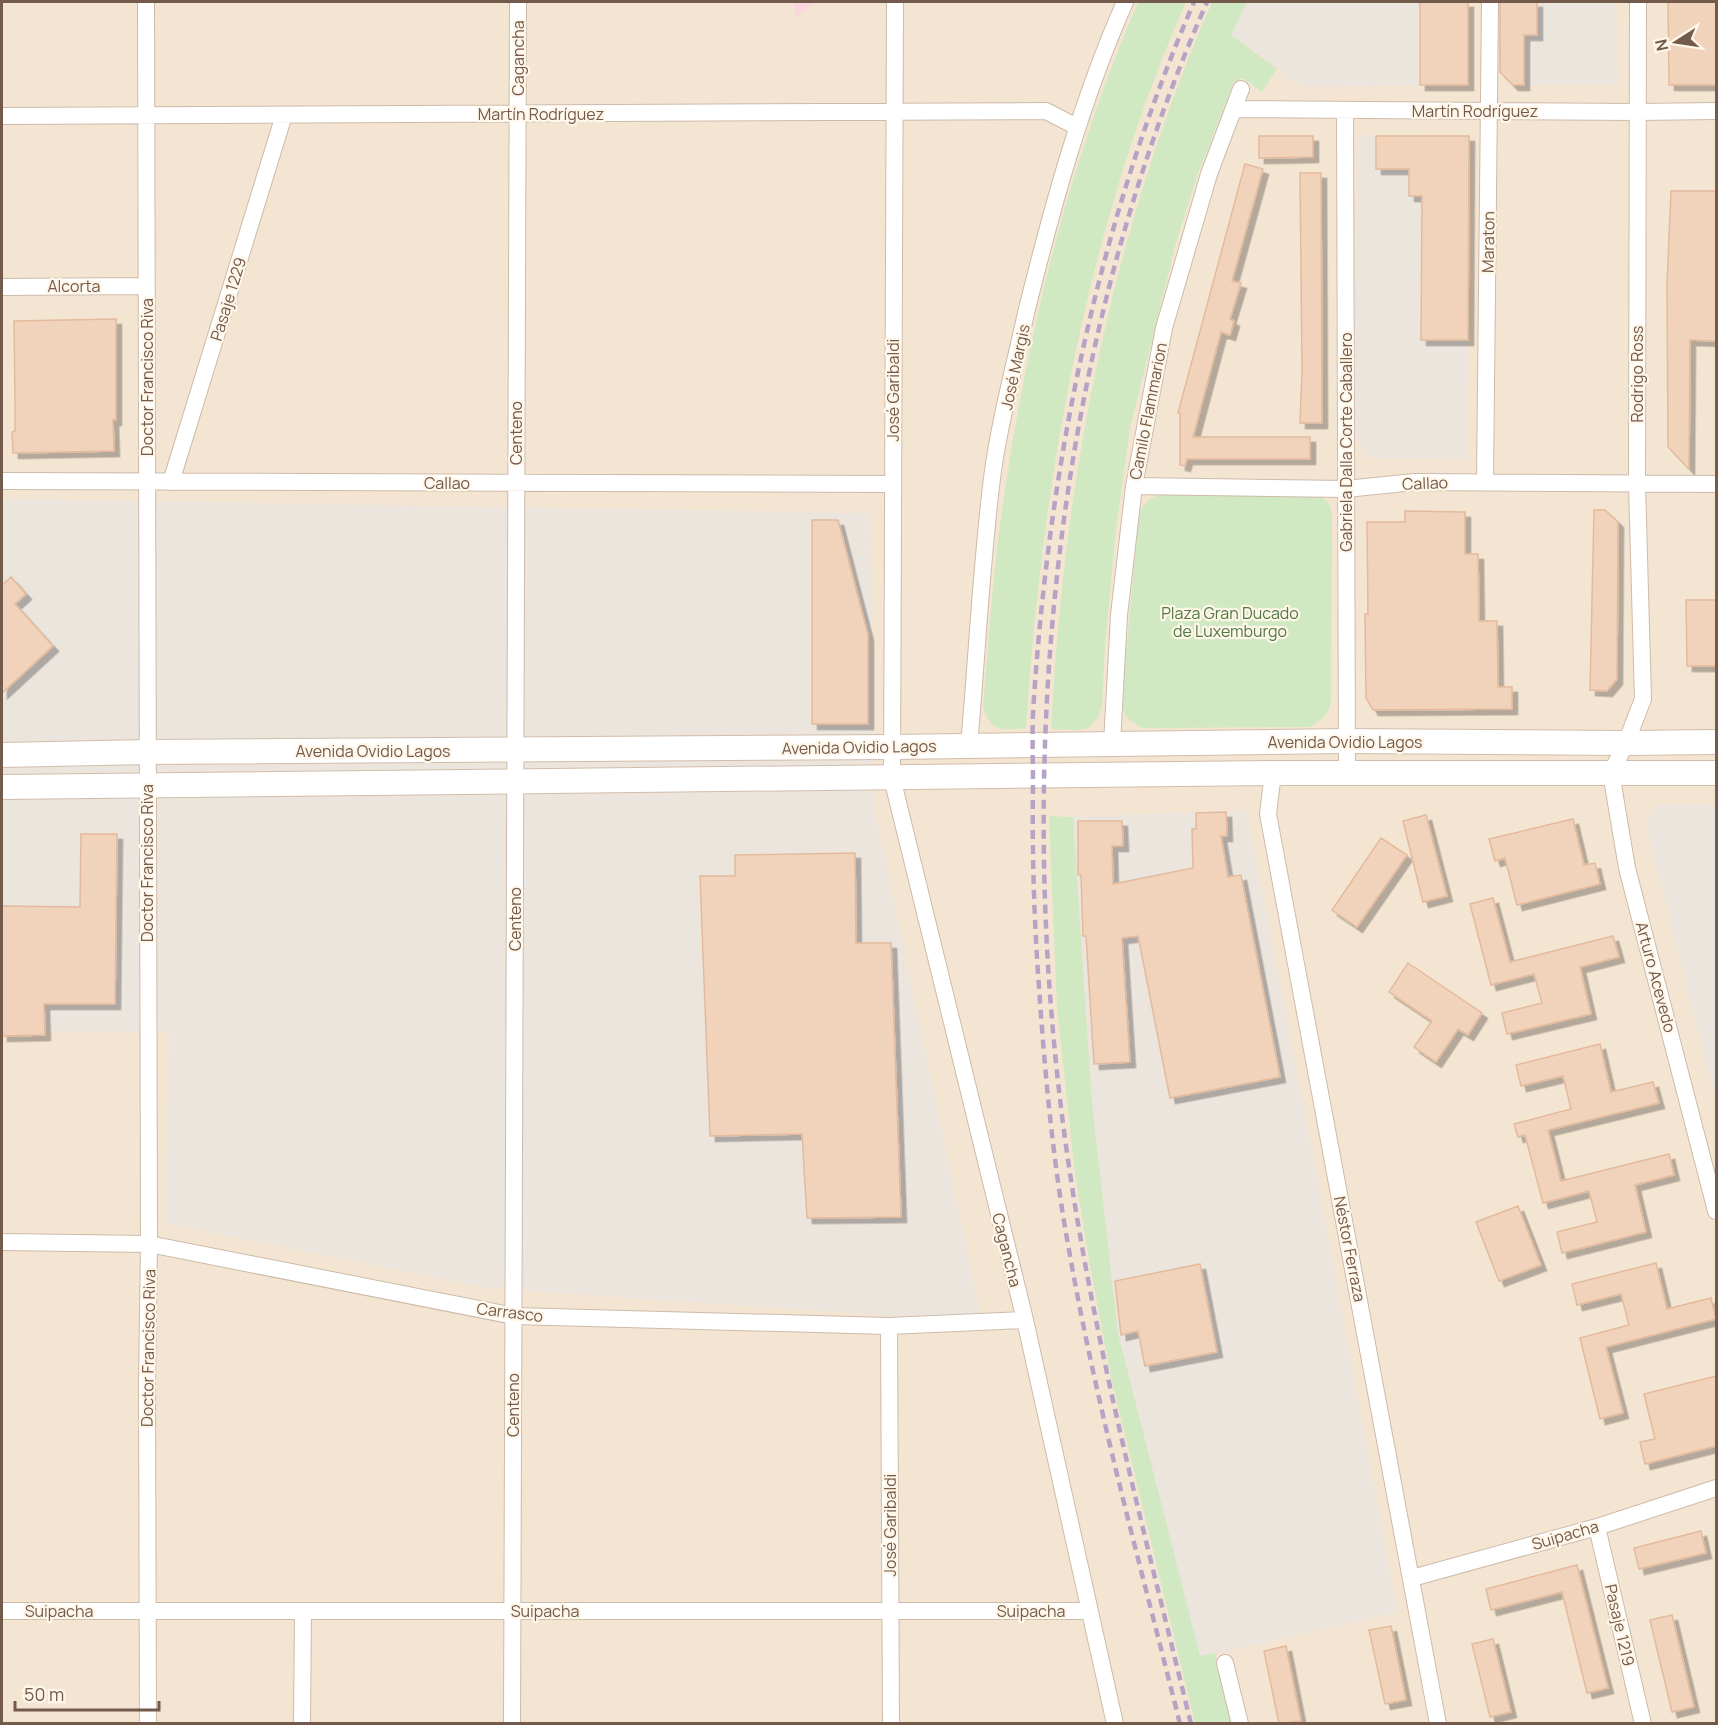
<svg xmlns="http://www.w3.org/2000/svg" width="1718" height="1725" font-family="Manrope,sans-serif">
<defs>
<filter id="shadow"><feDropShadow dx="5.5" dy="5.5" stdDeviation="0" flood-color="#0004"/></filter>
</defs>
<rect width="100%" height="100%" fill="#fcf3e4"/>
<!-- residential -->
<path fill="#f4e5d2" d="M2 2H1716V1723H2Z"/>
<!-- industrial -->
<path fill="#ece5de" d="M1247 2H1468V85L1310 87 1289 81 1277 68 1231 34Z
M1500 2H1616L1617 85H1513L1500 72Z
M1358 135 1469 136 1468 459 1369 458 1354 436Z
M2 499 870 513 875 812 982 1322 488 1288 165 1223 170 1032 2 1031Z
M1658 805H1716V1102L1645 820Z
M1246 810 1310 1140 1397 1612 1200 1657 1118 1333 1092 1103 1073 817Z"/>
<!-- medical -->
<path fill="#fad7da" d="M793 2H816L796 17Z"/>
<!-- green -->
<path fill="#d1e9c2" d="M1138 2H1186C1086 228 1042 482 1026 728 1003 730 993 733 983 709 989 634 994 558 1006 483 1031 318 1072 155 1138 2Z
M1212 2H1247L1231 35 1277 69 1262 92 1243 78 1233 83 1198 174 1177 239 1130 428 1116 530 1105 644 1102 706 1098 717 1089 728 1077 730 1051 729C1064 477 1111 233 1212 2Z
M1162 494 1321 496 1329 503 1332 515 1331 700C1329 714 1323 720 1310 727L1142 728 1127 718 1121 706 1139 514C1144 502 1149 498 1162 494Z
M1049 816 1073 817 1092 1103 1118 1333 1200 1656 1215 1653 1232 1723H1195L1111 1377 1090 1266 1075 1174 1057 1009Z"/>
<!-- building -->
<path fill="#f1d3bc" stroke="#e4ba9c" stroke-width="1.5" filter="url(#shadow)" d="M1420 2H1468V85H1420Z
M1500 2H1537V35H1524V85H1513L1500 72Z
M1668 2H1716V85H1669Z
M1259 136H1313V157L1259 158Z
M1376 136H1469L1468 340H1421L1422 196H1409V169H1376Z
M1245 164 1263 169 1232 281 1241 283 1230 319 1234 321 1230 335 1221 332 1193 437H1310V459H1187L1185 466 1180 465V413H1178Z
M1300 173H1321L1322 423H1300L1302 370Z
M1671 191H1716V341L1690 340 1689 469 1668 447 1667 285Z
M116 319V420H113L114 451 13 453 12 432 15 431V401L14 321Z
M1594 510H1605L1618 522 1617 679 1607 691 1590 690Z
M1405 511 1465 512V554H1478L1479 621H1497L1498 687H1512V709L1373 710 1366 698 1365 614H1368L1367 522H1405Z
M812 520H838L868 635V724H812Z
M11 577 26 594 15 604 53 646 2 693V585Z
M1686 600H1716V666H1687Z
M1226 812 1227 836H1221L1228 877 1241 875 1280 1077 1170 1098 1138 936 1122 938 1130 1062 1094 1064 1086 936H1083L1081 875H1078V821H1122L1123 846H1112L1113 884 1193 868 1192 829H1196V813Z
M1426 815 1447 896 1423 902 1403 821Z
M1573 819 1584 865 1595 863 1600 884 1517 905 1505 858 1495 861 1489 839Z
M81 834H117L115 1004H44L45 1035 2 1036V906L80 907Z
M1381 838 1407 855 1357 927 1332 910Z
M855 853 856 943H891L901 1217 807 1218 802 1134 710 1136 700 876H735V855Z
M1493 898 1510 962 1613 936 1619 957 1580 967 1591 1014 1507 1034 1502 1013 1542 1003 1534 974 1491 985 1470 904Z
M1408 963 1482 1013 1468 1035 1458 1029 1436 1062 1414 1047 1432 1021 1389 992Z
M1600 1044 1611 1092 1653 1082 1659 1103 1548 1130 1561 1181 1669 1154 1674 1175 1635 1185 1646 1232 1562 1253 1557 1232 1597 1222 1589 1191 1543 1203 1525 1135 1518 1137 1514 1124 1571 1109 1563 1076 1521 1086 1516 1065Z
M1518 1206 1541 1265 1499 1281 1476 1222Z
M1656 1263 1667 1309 1711 1298 1716 1319 1606 1347 1623 1413 1600 1419 1580 1338 1629 1325 1621 1294 1577 1305 1572 1284Z
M1200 1264 1217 1352 1145 1366 1138 1331 1121 1335 1115 1281Z
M1716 1376V1446L1645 1464 1640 1442 1655 1439 1644 1394Z
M1701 1531 1706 1553 1639 1569 1634 1548Z
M1577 1565 1608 1688 1587 1693 1562 1592 1491 1610 1486 1589Z
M1672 1615 1694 1707 1672 1712 1650 1620Z
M1391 1626 1406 1700 1385 1704 1369 1630Z
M1493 1639 1511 1712 1490 1717 1472 1644Z
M1286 1646 1301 1721 1279 1724 1264 1651Z"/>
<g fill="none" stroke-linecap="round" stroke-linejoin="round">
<!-- street casing -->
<g stroke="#cdbbaa" stroke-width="18">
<path id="street" d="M146 2 149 1244 147 1385 148 1724
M895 2 892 778 1025 1320 1115 1724
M1638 2 1637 485 1643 699 1626 743 1611 773 1627 868 1716 1211
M1234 109 1638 112 1716 111
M1345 110 1347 773
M2 116 1046 111 1077 127
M2 287 146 286
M2 481 893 484
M171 482 284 115
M1485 482 1490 2
M1134 486 1346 489 1414 482 1716 484
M1112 744 1119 615 1134 486 1164 328 1209 174 1241 89
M969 746C977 656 981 567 992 478 999 423 1014 368 1026 313 1052 208 1081 101 1125 2
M1273 773 1268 814 1438 1724
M2 1242 149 1244 514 1316 889 1326 1025 1320
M889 1326 891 1724
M1597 1527 1643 1724
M1412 1578 1597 1527 1716 1488
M2 1611H1089
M1225 1663 1240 1724
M302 1724 303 1611
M512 1724 518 2"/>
</g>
<!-- secondary casing -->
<g stroke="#d2bdaa" stroke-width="26">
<path id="secondary" d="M2 755 147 752 892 747 1347 741 1626 743 1716 742
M2 787 1273 773H1716"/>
</g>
<!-- street -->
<use href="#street" stroke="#fff" stroke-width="16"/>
<!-- secondary -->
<use href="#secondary" stroke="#fff" stroke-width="24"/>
<!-- rail -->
<path stroke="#b6a2c5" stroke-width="4.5" stroke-dasharray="9 6" stroke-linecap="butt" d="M1180 1724C1141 1567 1097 1410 1069 1250 1053 1163 1045 1075 1039 987 1034 920 1032 852 1033 784 1033 761 1032 737 1033 713 1048 469 1097 226 1194 2
M1191 1724C1147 1543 1099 1364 1071 1180 1011 789 1047 365 1207 2"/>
</g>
<g text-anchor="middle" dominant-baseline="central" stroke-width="4.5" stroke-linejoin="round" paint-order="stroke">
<!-- street labels -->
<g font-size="16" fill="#745a4a" stroke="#fff7ea">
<text transform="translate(518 58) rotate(-90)">Cagancha</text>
<text x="1475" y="111">Martín Rodríguez</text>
<text x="541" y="114">Martín Rodríguez</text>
<text transform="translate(1488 242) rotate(-89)">Maraton</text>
<text x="74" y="286">Alcorta</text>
<text transform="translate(228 299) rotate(-73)">Pasaje 1229</text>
<text transform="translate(1015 367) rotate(-78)">José Margis</text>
<text transform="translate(1637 374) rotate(-90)">Rodrigo Ross</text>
<text transform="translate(147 377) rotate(-90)">Doctor Francisco Riva</text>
<text transform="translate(893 390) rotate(-90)">José Garibaldi</text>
<text transform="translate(1148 411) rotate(-79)">Camilo Flammarion</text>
<text transform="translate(516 433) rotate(-90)">Centeno</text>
<text transform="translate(1346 442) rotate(-90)">Gabriela Dalla Corte Caballero</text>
<text x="447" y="483">Callao</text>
<text transform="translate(1425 483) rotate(-2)">Callao</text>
<text x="1345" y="742">Avenida Ovidio Lagos</text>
<text transform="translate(859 747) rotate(-1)">Avenida Ovidio Lagos</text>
<text x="373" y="751">Avenida Ovidio Lagos</text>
<text transform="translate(147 863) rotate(-90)">Doctor Francisco Riva</text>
<text transform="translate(515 919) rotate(-90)">Centeno</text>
<text transform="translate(1656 977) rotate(75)">Arturo Acevedo</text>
<text transform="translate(1350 1249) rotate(79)">Néstor Ferraza</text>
<text transform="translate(1007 1250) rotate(76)">Cagancha</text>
<text transform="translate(510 1312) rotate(7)">Carrasco</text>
<text transform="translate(148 1348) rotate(-89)">Doctor Francisco Riva</text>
<text transform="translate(513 1405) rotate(-90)">Centeno</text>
<text transform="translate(890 1525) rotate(-90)">José Garibaldi</text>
<text transform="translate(1565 1535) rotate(-16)">Suipacha</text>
<text x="59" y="1611">Suipacha</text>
<text x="545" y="1611">Suipacha</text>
<text x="1031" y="1611">Suipacha</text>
<text transform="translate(1620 1625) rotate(77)">Pasaje 1219</text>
</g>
<!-- park labels -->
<g font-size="16" fill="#517a42" stroke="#fff7ea">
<text x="1230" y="613">Plaza Gran Ducado<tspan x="1230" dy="18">de Luxemburgo</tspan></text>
</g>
</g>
<!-- border -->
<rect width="1718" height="1725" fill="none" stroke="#745a4a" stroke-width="6"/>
<!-- north arrow -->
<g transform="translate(1676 42) rotate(258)" stroke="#fff7ea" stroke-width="4.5" paint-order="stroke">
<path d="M0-4.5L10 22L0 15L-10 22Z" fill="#745a4a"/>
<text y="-9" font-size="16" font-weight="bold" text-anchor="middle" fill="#745a4a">N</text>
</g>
<!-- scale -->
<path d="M15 1701v9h144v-9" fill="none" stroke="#745a4a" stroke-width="3"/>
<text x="24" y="1701" font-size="18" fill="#745a4a" stroke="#fff7ea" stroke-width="4.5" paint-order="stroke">50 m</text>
</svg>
